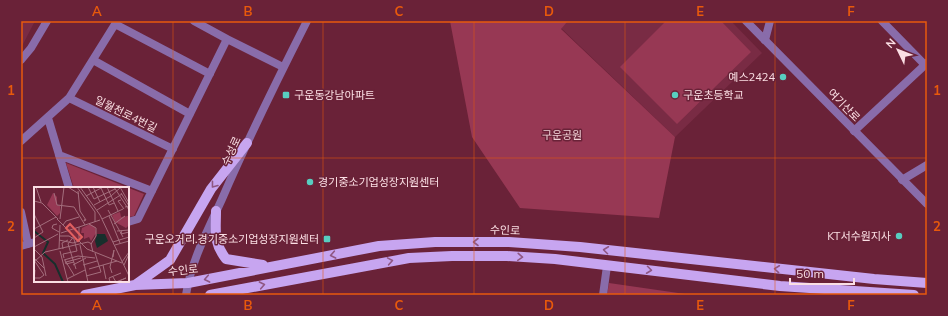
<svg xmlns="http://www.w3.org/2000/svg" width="948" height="316" font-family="Mulish,'Noto Sans KR',sans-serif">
<rect width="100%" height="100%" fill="#6a2238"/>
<!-- built -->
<path fill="#792b44" d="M21 21H35L21 48Z
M568 21H731L762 53 675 137 561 28Z"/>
<!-- green -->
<path fill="#973854" d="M450 21H568L561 29 675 137 659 218 520 208 472 137Z
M666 21H721L751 52 677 124 620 67Z
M66 163 144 194 134 216 128 217V188H74Z
M609 283 692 295H607Z"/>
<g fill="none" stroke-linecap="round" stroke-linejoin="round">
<!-- minor -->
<path stroke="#896caa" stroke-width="8" d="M882 21 925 65
M115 24 210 74
M227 39 283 67
M765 40 770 21
M21 60 31 48 47 21
M93 60 190 114
M69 98 173 149
M48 118 69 188
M854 131 927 63
M21 141 69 98 117 21
M59 155 152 191
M902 180 927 165
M21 212 28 244
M128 222 138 219 227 39 194 21
M21 246 35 242
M603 295 607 266"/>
<!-- tertiary -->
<path stroke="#896caa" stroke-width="8" d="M746 21 927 204
M186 295C191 261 208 230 222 199 248 139 277 80 307 21"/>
<!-- primary -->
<path stroke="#c7a5f0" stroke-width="10" d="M216 211C216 232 213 242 226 259L263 265
M135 285 170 260 211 189 247 143
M85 295 135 285 188 283 379 246 435 242H509L580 247 874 279 927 283
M210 295 409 258 452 256H507L555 259 780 286 914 295"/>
</g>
<!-- one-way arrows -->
<defs><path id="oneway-chevron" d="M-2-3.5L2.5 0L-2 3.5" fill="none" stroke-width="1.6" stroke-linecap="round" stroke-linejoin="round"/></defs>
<g stroke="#8f5682">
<use href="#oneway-chevron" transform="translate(214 185) rotate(128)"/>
<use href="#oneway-chevron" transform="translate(476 242) rotate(180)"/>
<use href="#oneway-chevron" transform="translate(606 250) rotate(-173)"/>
<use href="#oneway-chevron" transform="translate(333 255) rotate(169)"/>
<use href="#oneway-chevron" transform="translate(520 257) rotate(4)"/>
<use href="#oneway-chevron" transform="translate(390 261) rotate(-10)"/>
<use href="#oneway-chevron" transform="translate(777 269) rotate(-174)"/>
<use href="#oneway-chevron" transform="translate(649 270) rotate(7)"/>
<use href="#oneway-chevron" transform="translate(207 279) rotate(169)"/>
<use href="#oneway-chevron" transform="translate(262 285) rotate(-11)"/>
</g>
<!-- grid -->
<path fill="none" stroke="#e8590c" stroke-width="1" stroke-opacity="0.55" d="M173 21V295M323 21V295M474 21V295M625 21V295M775 21V295M21 158H927"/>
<!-- markers -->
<g fill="#58cec0" stroke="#6a2238" stroke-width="1.5">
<circle cx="783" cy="77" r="4"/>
<rect x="282" y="91" width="8" height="8" rx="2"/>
<circle cx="675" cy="95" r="4"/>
<circle cx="310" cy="182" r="4"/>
<circle cx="899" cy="236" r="4"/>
<rect x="323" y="235" width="8" height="8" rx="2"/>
</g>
<g text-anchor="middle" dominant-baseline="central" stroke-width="3" stroke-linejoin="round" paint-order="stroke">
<!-- poi labels -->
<g font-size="11" fill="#fbdfe4" stroke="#6a2238" text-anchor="end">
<text x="775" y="77">예스2424</text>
<text x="294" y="95" text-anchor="start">구운동강남아파트</text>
<text x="683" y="95" text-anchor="start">구운초등학교</text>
<text x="318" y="182" text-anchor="start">경기중소기업성장지원센터</text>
<text x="891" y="236">KT서수원지사</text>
<text x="319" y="239">구운오거리.경기중소기업성장지원센터</text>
</g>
<!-- street labels -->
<g font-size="11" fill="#fbdfe4" stroke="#6a2238">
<text transform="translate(844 105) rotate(46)">여기산로</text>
<text transform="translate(126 114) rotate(26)">일월천로4번길</text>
<text transform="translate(231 151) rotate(-65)">수성로</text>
<text transform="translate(505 230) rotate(2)">수인로</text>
<text transform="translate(183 270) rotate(-6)">수인로</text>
</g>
<!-- park labels -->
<g font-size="11" fill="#f0cfd5" stroke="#6a2238">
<text x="562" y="135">구운공원</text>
</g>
</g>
<!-- overview -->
<g transform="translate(34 187)">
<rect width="95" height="95" fill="#6a2238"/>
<path d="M19 6 23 10V18L26 19V26L23 29 13 18ZM86 25 87 30 94 29V34L95 31V38L92 41 81 35 78 28ZM56 37 61 40 62 46 57 54 55 50 50 52V46H47L48 41Z" fill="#973854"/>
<path d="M63 47H71L74 54 63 61 61 54Z" fill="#172f2c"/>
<path fill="none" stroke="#172f2c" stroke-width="2" d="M0 44 14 55 9 66 21 77 29 95"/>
<path fill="none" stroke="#a46e7d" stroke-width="1" d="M2 0 7 15M34 0 45 7M43 0 61 25V35M46 0 66 28 95 89M54 0 60 12 81 2M59 0 66 15M73 0 84 24M80 0 95 23M86 0 95 16M67 1 75 18 80 16M44 4 46 24M20 6 23 18 40 20 51 38M87 6 95 19 91 20M52 9 69 0M87 13 84 14 90 22M0 14 8 16 24 32M60 18 77 9 86 1M63 23 88 7M74 23 89 50M46 24 52 33 50 34 51 32M0 27 9 45 0 51M75 29 86 56M23 32 53 62 88 76M26 32 30 0M68 32 89 22M23 37 19 38 18 41 25 45M55 37 62 41V49L57 57 59 65M80 37 91 29M29 38 32 34 45 30M51 38 66 33M0 42 22 30M88 43 87 47 95 45M83 44 95 43M27 46 51 38M26 49H35L40 52 43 64M40 49 34 57 42 82M13 53 24 47M25 53 39 56 45 54V40M79 55 95 50M46 58 54 95M81 58 95 54M0 60 13 53M0 62 8 70 12 89M25 62 26 38M29 62 28 56 34 53M26 64 34 95M0 71 10 81M30 71 29 67 43 64M0 73 10 88 6 91H1M30 73 44 69 61 71M31 73 32 77 40 75M0 75 11 65 54 55 58 57M32 75 40 88M32 75 47 71M88 75 95 65M39 78 52 71M49 78 63 74M69 78 72 92M90 78 95 67M55 82 83 74M78 86 76 80 80 63 79 70M52 89 67 85 61 66M79 90 82 95 92 91 83 95M33 92 51 83M0 95 1 83M76 95 75 91 87 86"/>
<path fill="#e15f60" fill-opacity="0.15" stroke="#e15f60" stroke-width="2" d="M36 37 48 50 44 54 32 41Z"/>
<rect width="95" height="95" fill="none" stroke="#fbdfe4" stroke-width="2"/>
</g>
<!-- border -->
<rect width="948" height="316" fill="none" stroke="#6a2238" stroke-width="44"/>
<!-- north arrow -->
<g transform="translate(898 50) rotate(313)" stroke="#6a2238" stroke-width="3" paint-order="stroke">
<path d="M0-3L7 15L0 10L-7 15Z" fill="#fbdfe4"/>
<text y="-6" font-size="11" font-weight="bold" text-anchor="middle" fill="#fbdfe4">N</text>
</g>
<!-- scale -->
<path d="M790 278v6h64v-6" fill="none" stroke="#fbdfe4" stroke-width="2"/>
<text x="796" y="278" font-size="12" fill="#fbdfe4" stroke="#6a2238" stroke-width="3" paint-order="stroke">50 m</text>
<rect x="22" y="22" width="904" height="272" fill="none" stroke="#e8590c" stroke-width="1.5"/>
<g font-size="13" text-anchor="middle" font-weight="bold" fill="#e8590c">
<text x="97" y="16">A</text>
<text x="248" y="16">B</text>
<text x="399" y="16">C</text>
<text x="549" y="16">D</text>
<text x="700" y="16">E</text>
<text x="851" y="16">F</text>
<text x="11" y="95">1</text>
<text x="937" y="95">1</text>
<text x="11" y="231">2</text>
<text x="937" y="231">2</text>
<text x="97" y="310">A</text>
<text x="248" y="310">B</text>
<text x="399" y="310">C</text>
<text x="549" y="310">D</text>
<text x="700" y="310">E</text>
<text x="851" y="310">F</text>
</g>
</svg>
